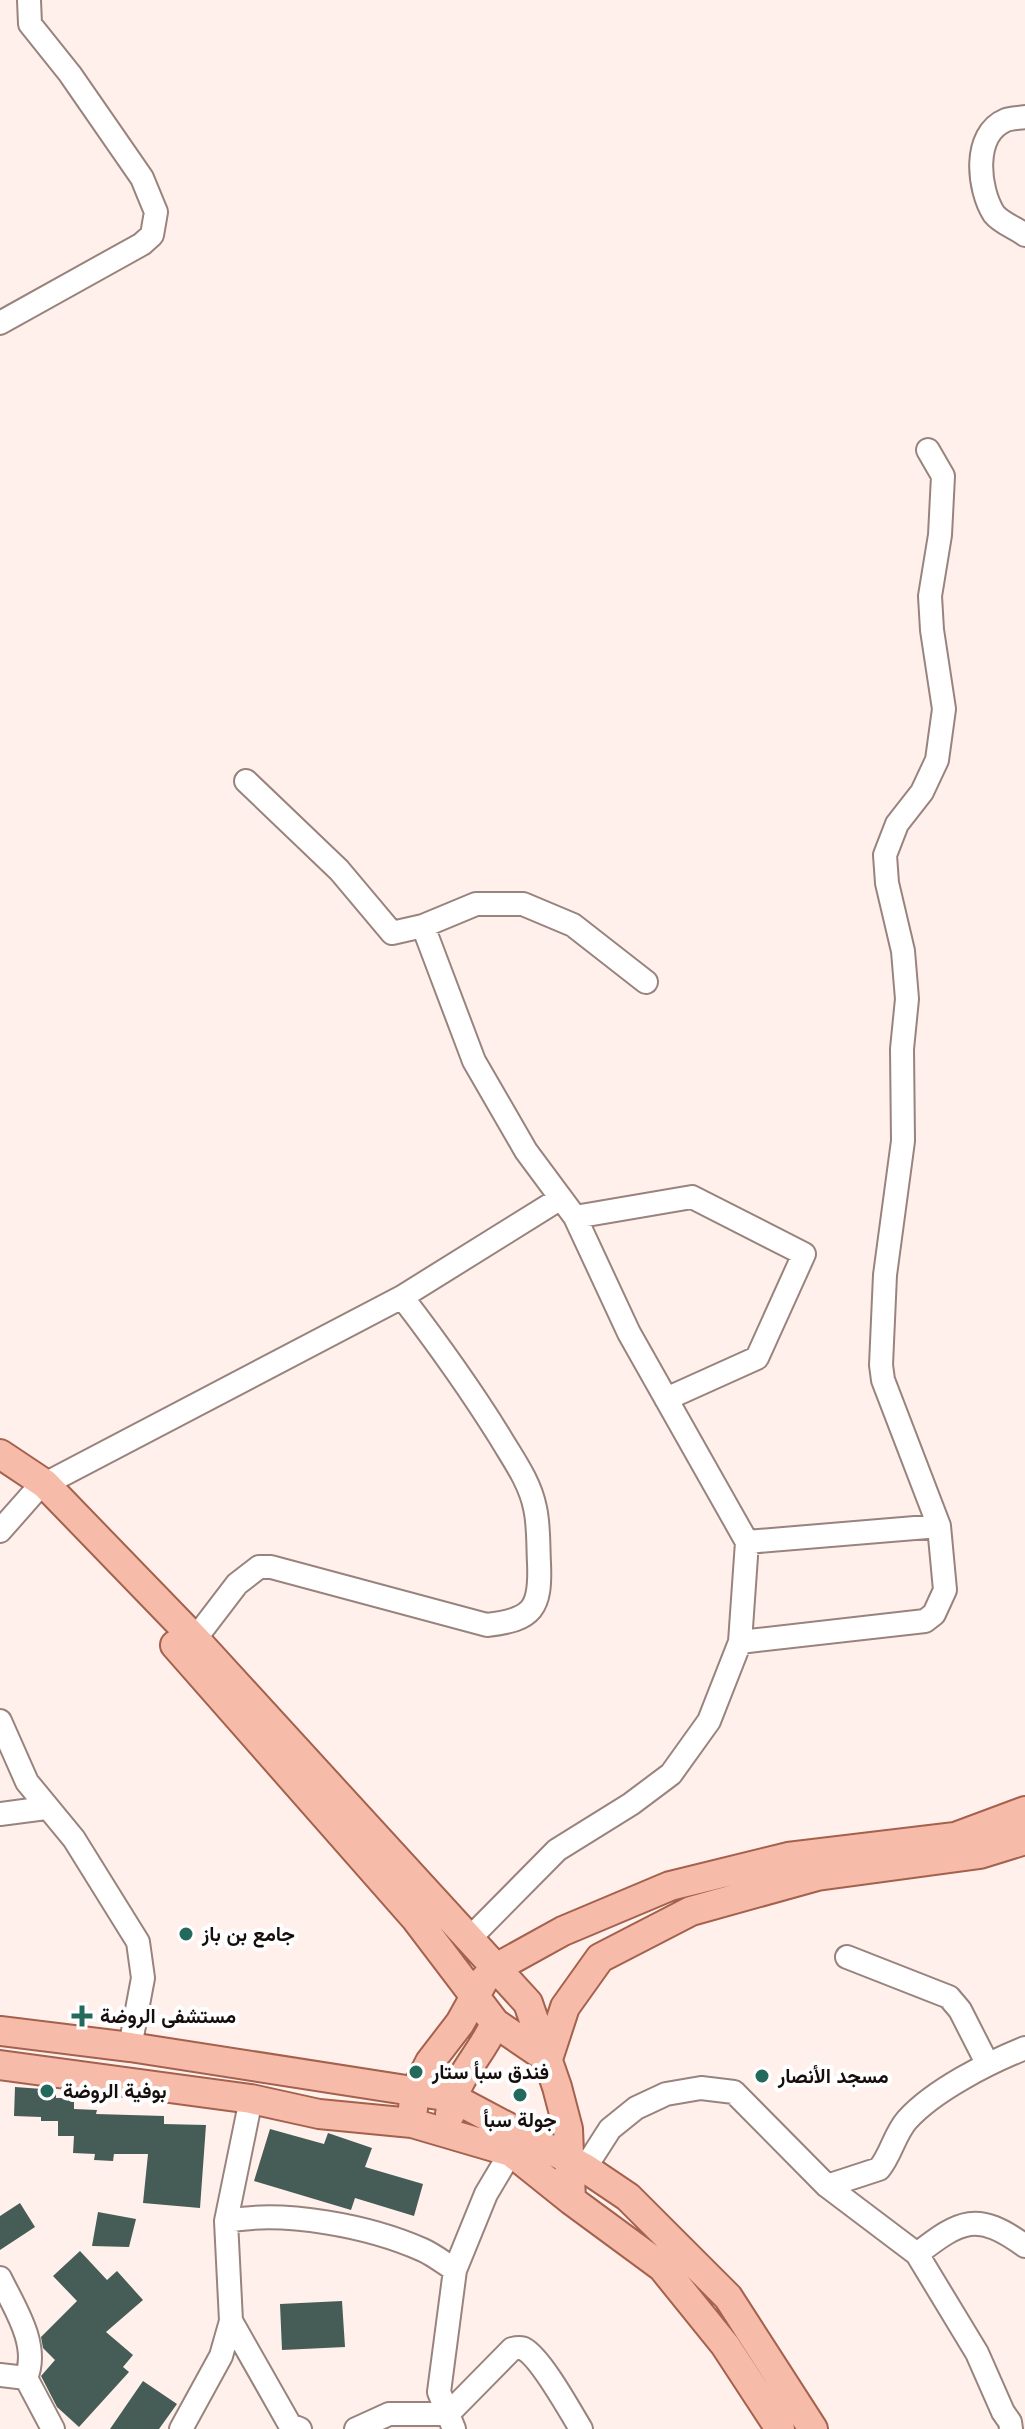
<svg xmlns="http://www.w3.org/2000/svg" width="1025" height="2429" font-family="Arial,Vazirmatn,sans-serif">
<rect width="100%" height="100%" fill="#fff0ec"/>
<!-- building -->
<path fill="#465c57" d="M15 2087 56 2090V2098H74V2109L97 2110 96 2114 164 2116V2124L206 2125 200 2208 143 2203 148 2154H114L113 2161 94 2160 95 2154 73 2153 74 2136H58V2121H41V2117L14 2116Z
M270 2129 324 2144 328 2133 372 2148 365 2167 423 2184 414 2216 355 2198 351 2210 254 2181Z
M20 2203 35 2227 0 2250V2216Z
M98 2212 136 2219 129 2247 92 2246Z
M80 2251 107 2280 117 2271 143 2300 106 2332 133 2355 123 2367 129 2372 79 2427 57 2407 41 2376 55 2360 43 2348 41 2337 77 2301 53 2276Z
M342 2301 345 2347 282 2350 280 2304Z
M143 2381 177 2404 159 2429H110Z"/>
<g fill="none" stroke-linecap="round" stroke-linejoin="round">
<!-- minor casing -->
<g stroke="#99837d" stroke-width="26">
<path id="minor" d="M1025 117C1020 118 1011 118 1006 120 972 134 978 189 994 214 1001 223 1016 228 1025 235
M0 323 142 244 152 235 156 212 142 178 70 74 30 24 29 0
M246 781 339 870 392 933 423 926 476 904H523L573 925 646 982
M423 926 474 1061 526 1151 575 1217 629 1333 747 1542 740 1642 709 1721 671 1774 631 1804 557 1850 470 1938
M575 1217 692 1197 804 1254 757 1358 666 1399
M0 1531 37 1489 45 1484 402 1297 561 1198
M747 1542 939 1526
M195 1639 237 1584 259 1567H271L487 1625C533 1620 541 1608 539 1563 538 1545 539 1525 535 1508 530 1482 513 1459 500 1437 469 1387 438 1344 402 1297
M740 1642 925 1621 934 1614 945 1590 939 1526 883 1380 881 1365 885 1275 903 1141 902 1049 907 999 903 951 887 883 885 855 897 824 922 792 937 760 944 709 932 630 930 596 940 535 943 476 928 450
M0 1721 27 1782 74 1839 138 1942 143 1978 130 2047
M0 1814 46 1808
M847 1957 949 1997 960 2010 987 2063
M585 2168 610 2129 636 2108 666 2094 701 2088 734 2092 827 2186 917 2254 977 2353 1003 2412 1010 2422 1011 2429
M827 2186 879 2169C891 2155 894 2135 907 2120 934 2090 988 2063 1025 2048
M226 2221C285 2210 369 2226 423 2250 434 2255 444 2263 455 2270
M917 2254C961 2220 977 2211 1025 2246
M0 2278C14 2307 40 2345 26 2378
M231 2321 290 2425 300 2429
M0 2375 26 2378
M26 2378 53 2429
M181 2429 221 2356 231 2321 226 2221 251 2099
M356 2429 389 2414H448L512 2349C516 2348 521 2347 524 2349 541 2358 570 2411 581 2429
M454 2429 439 2392 455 2270 486 2194 511 2152"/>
</g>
<!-- major casing -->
<g stroke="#a4614d" stroke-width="32">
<path id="major" d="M0 1454 45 1484 195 1639 528 2003 557 2087 568 2129 571 2200
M175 1645 416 1919 495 2023 548 2059
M0 2031 130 2047 451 2097 585 2168 628 2197 728 2297 813 2429
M548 2059 565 2007 600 1958 691 1911 817 1876 980 1854 1025 1840
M0 2065 251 2099 319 2114 412 2123 511 2152 571 2200 662 2267 725 2345 780 2429
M413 2109 414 2093 430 2062 460 2023 484 1980 496 1968 563 1931 670 1886 788 1857 955 1837 1025 1811
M450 2114C453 2078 482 2055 495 2023"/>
</g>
<!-- minor -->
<use href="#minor" stroke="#fff" stroke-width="22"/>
<!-- major -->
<use href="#major" stroke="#f7bba9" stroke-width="28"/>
</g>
<!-- markers -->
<g fill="#23695c" stroke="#fff" stroke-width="3">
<circle cx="186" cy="1934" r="8"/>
<path d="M78 2004h8v8h8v8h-8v8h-8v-8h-8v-8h8z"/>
<circle cx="416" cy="2072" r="8"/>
<circle cx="762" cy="2076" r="8"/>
<circle cx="47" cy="2091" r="8"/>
<circle cx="520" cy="2095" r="8"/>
</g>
<g text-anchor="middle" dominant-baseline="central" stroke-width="8" stroke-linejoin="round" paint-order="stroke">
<!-- poi labels -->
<g font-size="20" font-weight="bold" fill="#160e0c" stroke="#fff" text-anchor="start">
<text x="202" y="1934">جامع بن باز</text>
<text x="100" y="2016">مستشفى الروضة</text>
<text x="432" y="2072">فندق سبأ ستار</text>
<text x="778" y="2076">مسجد الأنصار</text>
<text x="63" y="2091">بوفية الروضة</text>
<text x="520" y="2120" text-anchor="middle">جولة سبأ</text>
</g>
</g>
</svg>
